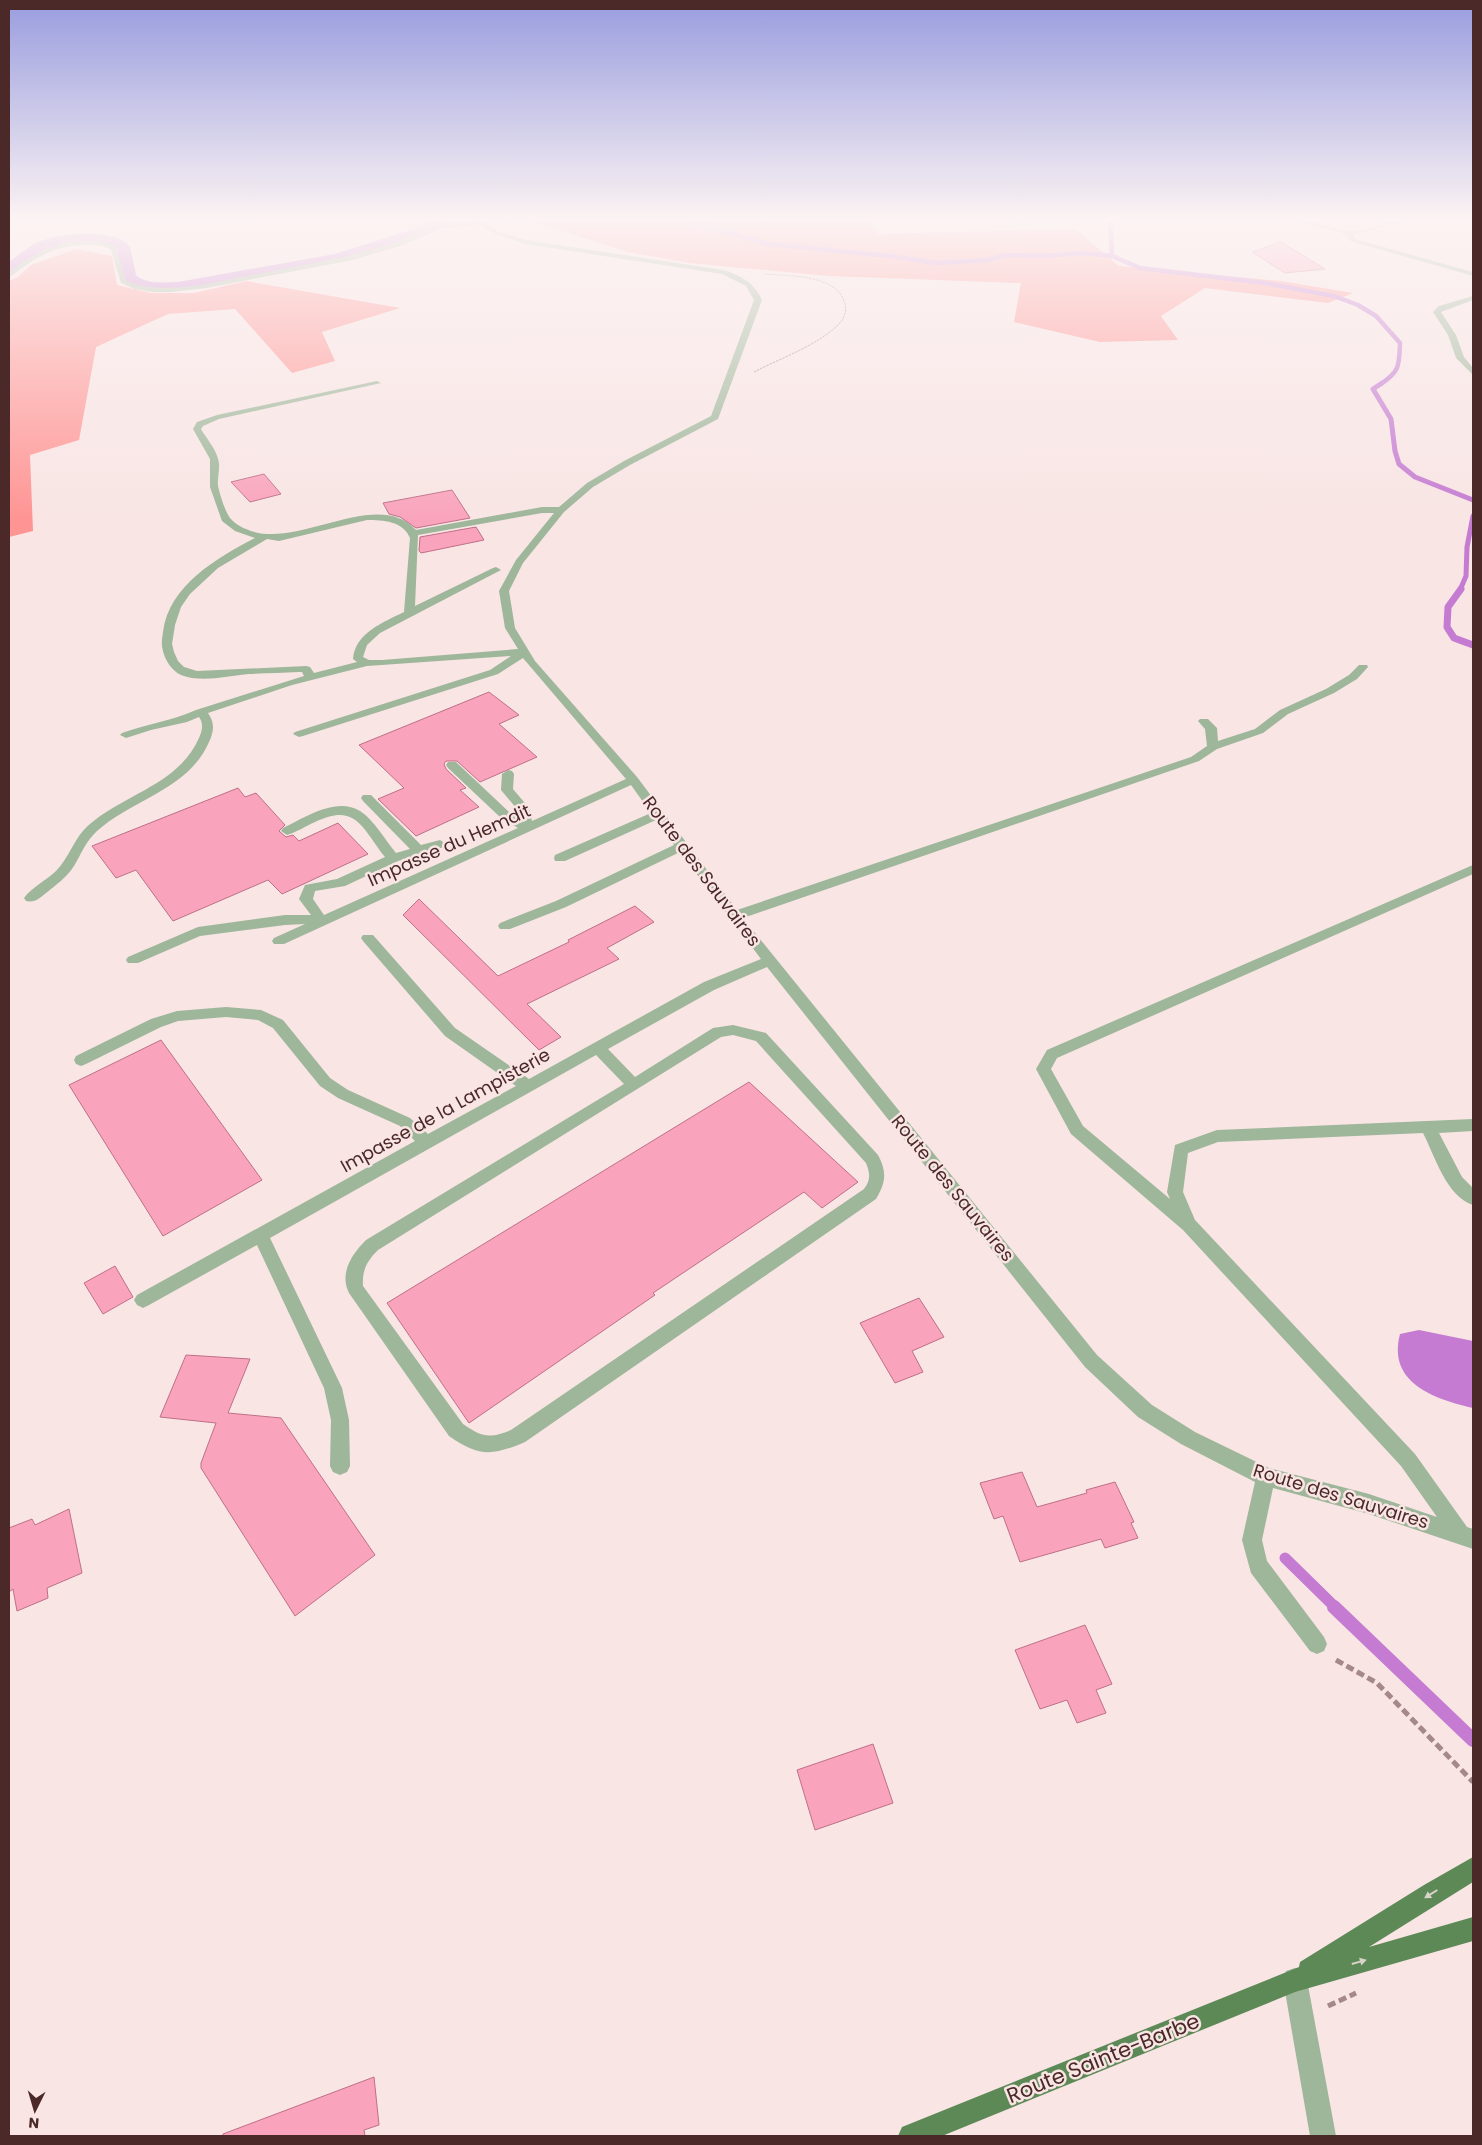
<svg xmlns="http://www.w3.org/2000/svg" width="1482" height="2145" font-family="Poppins,sans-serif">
<rect width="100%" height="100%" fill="#f8e5e4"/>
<!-- green -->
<path fill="#fe9493" d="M531 221H870L879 234 1075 229 1119 266 1281 281 1353 293 1328 303 1205 288 1161 316 1178 340 1100 342 1014 322 1021 283 829 276 690 263 628 252Z
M76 249 112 256 117 285 151 293H194L246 281 400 308 322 332 335 361 292 373 235 309 168 314 96 347 79 440 30 455 33 531 9 537V281L18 277 31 265Z"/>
<!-- water -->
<path fill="#c47bd1" d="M1419 1330 1473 1341V1408C1434 1399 1387 1383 1400 1334Z"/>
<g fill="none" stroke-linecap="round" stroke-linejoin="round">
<!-- stream-far4 -->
<path stroke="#c47bd1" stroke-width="4.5" d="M688 221 768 244 890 256 936 263 988 260 1006 255 1042 256 1084 253 1112 256
M1110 221 1112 256 1140 268 1265 283 1334 296 1358 305 1376 316 1400 343C1399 366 1400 371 1381 384"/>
<!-- stream-far3 -->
<path stroke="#c47bd1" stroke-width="5" d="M1382 383 1373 389 1391 419 1395 451 1399 464 1415 477 1473 500
M1460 590 1466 576 1467 547 1473 516"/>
<!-- stream-far2 -->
<path stroke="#c47bd1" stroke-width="7" d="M1461 589 1448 607 1447 627 1454 638 1473 645"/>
<!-- stream-far1 -->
<path stroke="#c47bd1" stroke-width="11" d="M1285 1558 1336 1608"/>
<!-- stream -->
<path stroke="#c47bd1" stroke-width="14" d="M1334 1607 1473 1740"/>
<!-- canal -->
<path fill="#c47bd1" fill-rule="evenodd" d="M430 221H444L440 228 430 233 337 262 178 290H145L128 285 121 275 117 249C94 237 60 240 38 254 29 261 20 271 9 273V262C19 255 29 246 41 241 61 233 116 228 130 247L136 275C145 285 166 282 178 282L335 254 420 227Z"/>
</g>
<!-- building -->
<path fill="#f9a4bc" stroke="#bf6f87" d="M1281 242 1325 269 1285 273 1252 252Z
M264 474 281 494 250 502 231 482Z
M452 490 470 518 416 528 400 517 389 514 383 503Z
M476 527 484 540 421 553 419 551 420 537Z
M489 692 519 715 499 724 537 757 480 782 457 761H446L444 764 446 769 466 788 460 790 479 807 416 836 378 799 404 788 359 745Z
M238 788 245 797 256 793 285 825 279 831 286 837 293 835 299 841 338 823 368 854 282 894 268 880 173 921 136 870 116 878 92 846Z
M419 899 498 976 569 942 568 940 635 906 654 922 607 948 619 959 527 1004 561 1037 539 1050 403 915Z
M161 1040 262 1180 163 1236 69 1085Z
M749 1082 858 1182 822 1208 804 1192 653 1293 655 1295 469 1423 387 1303Z
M115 1266 133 1297 103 1314 84 1283Z
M919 1298 944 1337 912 1351 923 1372 895 1383 860 1323Z
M186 1355 250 1359 228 1413 281 1418 375 1555 295 1616 201 1468V1463L216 1423 160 1417Z
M1022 1472 1037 1507 1087 1493 1086 1490 1115 1482 1134 1522 1131 1523 1138 1538 1105 1548 1101 1539 1020 1562 1003 1516 994 1519 980 1483Z
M69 1509 82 1573 47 1588 48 1598 17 1611 13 1589 9 1592V1528L32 1519 35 1525Z
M1085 1625 1112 1684 1096 1690 1106 1713 1077 1723 1067 1700 1040 1709 1015 1650Z
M873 1744 893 1803 815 1830 797 1770Z
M374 2077 379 2125 364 2130 365 2136H223V2134Z"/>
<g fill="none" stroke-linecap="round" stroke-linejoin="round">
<!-- path-far1 -->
<path stroke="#a48988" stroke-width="1" stroke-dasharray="2.5 1" stroke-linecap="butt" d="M754 372C781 358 816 346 838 325 844 319 847 312 845 304 838 274 788 276 764 274"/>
<!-- path -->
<path stroke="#a48988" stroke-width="5" stroke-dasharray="8 4" stroke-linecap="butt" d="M1336 1660 1377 1683 1473 1782
M1328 2006 1356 1993"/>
<!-- minor -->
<path fill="#9eb69a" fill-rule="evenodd" d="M442 221H448L447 224 481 221 499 232 526 240 723 270C741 275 754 283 762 300L718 419 630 465 593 487 564 512 523 563 509 591 515 628 535 661 637 777 737 910 1191 757 1207 746 1205 729 1198 721 1200 719H1208L1217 728 1218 741 1255 729 1280 710 1326 689 1349 675 1359 665H1367L1368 667 1357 679 1334 693 1288 714 1263 733 1217 749 1199 761 743 918 1097 1355 1152 1405 1195 1432 1269 1468 1369 1494 1437 1517 1401 1466 1183 1230 1071 1134 1036 1069 1047 1050 1473 865V874L1057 1058 1051 1069 1083 1126 1170 1199 1167 1192 1175 1145 1217 1130 1473 1119V1131L1439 1133 1462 1177 1473 1188V1205C1446 1196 1435 1156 1423 1133L1218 1142 1188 1153 1183 1192 1195 1220 1415 1454 1467 1527 1473 1529V1549L1369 1514 1273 1488 1262 1540 1267 1561 1324 1637 1327 1644 1324 1651 1317 1654 1310 1651 1251 1573 1242 1540 1255 1482 1181 1444 1138 1417 1085 1367 767 967 714 990 608 1049 635 1077 713 1028 733 1025 766 1033 878 1155C887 1172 886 1182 876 1199L525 1442C492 1456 479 1457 449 1436L349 1293C339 1273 352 1254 366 1240L624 1084 596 1055 270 1238 342 1388 349 1420 350 1466 347 1472 340 1475 333 1472 330 1466 331 1420 324 1388 257 1245 149 1305 143 1308 137 1305 134 1300 137 1295 415 1141 400 1126 338 1098 320 1086 273 1028 258 1020 226 1017 178 1021 161 1027 86 1064 81 1066 76 1064 74 1060 76 1056 151 1019 177 1011 226 1007 261 1010 283 1020 330 1078 348 1090 410 1118 428 1134 516 1086 445 1036 363 941 361 938 363 935H373L455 1028 529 1079 704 982 761 959 680 852 566 907 510 929H500L498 926 500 923 556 901 674 845 656 820 565 861H555L554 858 555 855 651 813 631 785 284 944H274L272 941 274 938 305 924 285 925 200 936 138 963H128L126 960 128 957 198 927 285 915H311L299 899 305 885 337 879 385 857C362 828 356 802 315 822 306 826 297 832 287 835L281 831 283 828C304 818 336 796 360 811 374 820 385 840 396 853L410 849 363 801 361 798 363 795H371L421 845 440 840 446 844 444 847 398 861 345 886 315 891 313 899 324 915 518 828 501 818 448 768 446 765 448 762H456L509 812 519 818 517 809 501 790 502 774 508 770 512 771 514 774 513 789 529 808 532 821 626 779 523 658 498 674 303 736 299 737 293 734 295 732 490 670 511 656 367 666 292 685 208 713C215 723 214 731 209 742 189 789 133 799 97 831 86 841 81 854 74 866 67 877 56 885 46 893 40 898 35 903 26 901L24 898C32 887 47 880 56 871 70 857 74 837 90 824 125 794 179 784 199 738 202 731 204 724 199 717L187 722 151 730 126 738 120 735 122 733C146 724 172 721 196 710L304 676 302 672H299C282 673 266 673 249 674 228 676 201 683 181 675 172 671 165 660 163 651 161 645 162 639 163 632 169 585 217 558 255 538L235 531 222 521 210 487V459L193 429 197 422 217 415 377 381 381 383 219 419 203 426 201 429C206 438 216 449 218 459 221 467 217 477 218 486 220 495 225 511 230 518 234 523 241 527 246 529 296 552 376 486 416 530L542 507H559L587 483 624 461 711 416 754 300 746 286 722 274 525 244 495 234 478 225 444 228 400 246 353 260 206 288 171 292H153L135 289 121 283 111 250C104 245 97 245 89 245 55 244 37 257 11 276L9 277V272C35 253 57 240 90 241 100 241 109 242 116 248L126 281C169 297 214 281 257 274 320 262 382 252 440 225ZM542 513H554L516 560 499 591 505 628 518 649 382 660H369L363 657 367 645 380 633 501 570 496 567 493 568 415 606 418 535ZM367 520C383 520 403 521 410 538L404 612C384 622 355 633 353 659L357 662 314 673 310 667 306 666 197 671 184 667 178 661 174 652 172 644 175 625 181 607 190 594 218 568 267 539 279 541ZM733 1035 756 1041 866 1163C870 1173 871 1180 864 1189L511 1430C489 1439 482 1437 463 1424L363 1286C362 1270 367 1261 378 1250L721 1037Z
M1299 221C1318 221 1335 231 1354 231 1371 231 1387 221 1404 221L1353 235 1355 239 1473 272V276L1350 241 1346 234Z
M1473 296V300L1441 312 1456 335 1464 357 1473 368V375L1456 358 1448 335 1433 312 1439 306Z
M1295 1968 1304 1971 1307 1980 1336 2136H1310L1283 1980 1286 1971Z"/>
<!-- major -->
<path fill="#5d8957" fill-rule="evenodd" d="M1473 1857V1882L1369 1947 1473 1917V1941L1295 1992 942 2136H898L902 2127 1299 1967 1300 1962 1424 1885Z"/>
</g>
<!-- one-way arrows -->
<defs><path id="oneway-solid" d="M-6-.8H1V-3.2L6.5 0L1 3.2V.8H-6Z" transform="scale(1.25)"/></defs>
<g fill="#d9d3c8">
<use href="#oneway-solid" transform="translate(1431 1894) rotate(148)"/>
<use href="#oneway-solid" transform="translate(1359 1962) rotate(-16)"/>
</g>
<!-- sky -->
<linearGradient id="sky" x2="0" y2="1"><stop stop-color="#999ddf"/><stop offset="0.42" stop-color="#fcf3f3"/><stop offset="1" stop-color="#fcf3f3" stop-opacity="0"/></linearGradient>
<rect width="1482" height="521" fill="url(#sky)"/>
<g text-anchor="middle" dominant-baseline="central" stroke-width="5" stroke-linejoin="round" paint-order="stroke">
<!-- street labels -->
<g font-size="18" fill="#4b2928" stroke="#f8e5e4">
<text transform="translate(449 845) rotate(-24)">Impasse du Hemdit</text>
<text transform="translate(702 871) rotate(53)">Route des Sauvaires</text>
<text transform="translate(445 1110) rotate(-29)">Impasse de la Lampisterie</text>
<text transform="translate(953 1188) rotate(51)">Route des Sauvaires</text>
<text transform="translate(1341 1496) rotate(17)">Route des Sauvaires</text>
</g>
<!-- near-street labels -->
<g font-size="21" fill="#4b2928" stroke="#f8e5e4">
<text transform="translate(1103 2058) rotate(-22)">Route Sainte-Barbe</text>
</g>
</g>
<!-- border -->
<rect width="1482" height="2145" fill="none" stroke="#4b2928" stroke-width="20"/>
<!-- north arrow -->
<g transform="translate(35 2110) rotate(185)" stroke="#f8e5e4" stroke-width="4" paint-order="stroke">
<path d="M0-4L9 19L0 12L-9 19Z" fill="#4b2928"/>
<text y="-8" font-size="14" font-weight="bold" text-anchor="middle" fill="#4b2928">N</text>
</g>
</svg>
